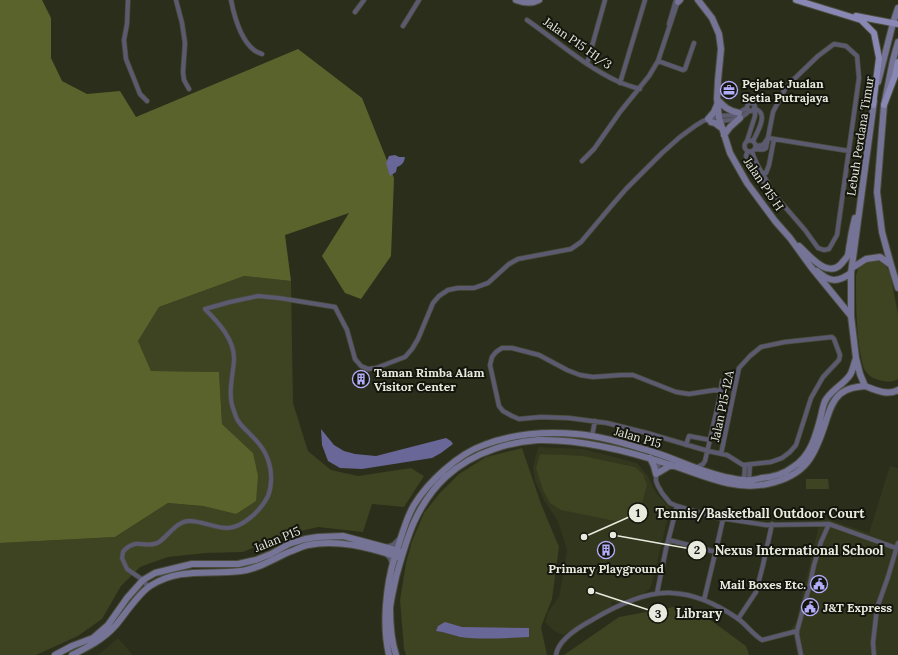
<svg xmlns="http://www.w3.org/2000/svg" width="898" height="655" font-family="Lora,serif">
<rect width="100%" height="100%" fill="#2b2e1b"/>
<!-- built -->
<path fill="#33371d" d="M538 447 583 449 637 463 648 476 656 493 670 508 652 583 650 588 646 592 621 601 620 602 618 603 611 601 612 606 563 635 553 630 545 622 548 612 559 597 564 570 567 550 558 521 545 502 535 481 533 468Z
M890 466 898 468V655H797L792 628 796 622 821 517 869 533Z
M118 638 133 655H98Z"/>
<!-- green -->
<path fill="#3e4321" d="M865 261H879L886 266 890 273 898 314V379C893 382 889 382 883 381 877 380 871 378 867 373 862 368 862 359 860 352 856 327 856 301 856 275L859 267Z
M244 276 291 281 293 403 308 451 331 470 358 476 411 468 424 476 404 507 372 504 363 532 318 527 280 536 243 552 206 553 168 557 140 567 121 586 102 619 78 636 36 655H0V543L115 537 168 503 203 506 236 514 253 453 222 424 219 372 151 371 138 341 159 307Z
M522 448 541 504 559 547 552 599 541 627 547 655H406L404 649 400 600 406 563 412 541 424 513 439 494 459 474 486 457Z
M540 454 566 455 583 456 635 467 643 474 647 485 639 514 615 521 561 510 550 503 543 490 536 468Z
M806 479H828L829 489H806Z
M673 607 705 616 746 646 749 655H564L619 617Z"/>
<!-- forest -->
<path fill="#5b632c" d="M0 0H42L51 18V58L62 81 87 94 120 91 136 117 298 49 362 98 394 178 391 256 361 299 345 293 322 256 349 213 285 235 291 281 244 276 159 307 138 341 151 371 219 372 222 424 253 453 258 476 256 501 236 514 203 506 168 503 115 537 0 543Z"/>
<!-- water -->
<path fill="#696698" d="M395 155 399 157H405C404 163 402 165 397 167L396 172 390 176 386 163 389 156Z
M321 429 334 445 344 451 355 454 376 456 446 438 451 441 453 444 441 453 432 458 362 469 340 468 328 461 322 445Z
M445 622 462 627 529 628V637C508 638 481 640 460 637 452 635 445 632 436 631L438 626Z"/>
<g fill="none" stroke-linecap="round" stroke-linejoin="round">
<!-- street casing -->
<g stroke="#494c3a" stroke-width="5.5">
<path id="street" d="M128 0 127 24 124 40 126 59 140 94 147 101
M176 0 182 23 185 43 183 72 184 80 189 89
M231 0C234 15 241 40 254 50 256 52 259 53 262 54
M355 12 364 0
M527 20C557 41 586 67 619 82 626 85 633 87 640 89
M669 24 676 0
M403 26 419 0
M658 61 683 70 685 69 694 43
M587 64 605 0
M620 83 645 0
M747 107a4 4 0 1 1 8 0a4 4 0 1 1-8 0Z
M719 121C731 120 741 120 749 111
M744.5 146a5.5 5.5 0 1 1 11 0a5.5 5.5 0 1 1-11 0Z
M747 141 755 116V112L753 110
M753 141C756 135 766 118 760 112 760 111 755 109 754 108
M755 149C759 149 763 151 766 148L768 138 849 151
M748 151 747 153 746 156 749 161 756 173 766 185 805 230 818 248 824 250 829 249 837 235 859 78 857 56 846 46 834 44 818 56 791 82 785 89 773 112 768 138 763 145 756 146
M752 151C755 165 766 177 771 190
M582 161 594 149 620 112 649 76 658 61 678 1
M763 173H766L769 165 774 139
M205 309 230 302 258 296 279 298 335 307 347 330 355 359 361 366 368 369 376 368 405 357 412 349 418 339 433 303 439 296 448 290 458 288H474L488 283 509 264 518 259 571 249 581 242 613 204 626 189 662 153 680 137 695 126 703 121 719 116 735 115 747 108
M721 391 715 390 689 394 676 392 633 375H621L593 377 580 375 567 370 539 355 512 348H502L496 352 492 357 490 365 499 406 503 411 512 416 519 419 541 417 569 418 607 423 647 433 708 451 727 455 743 465 771 462 782 458 790 452 796 445 811 398 823 377 839 360 840 355 834 339 832 337 785 342 761 347 750 356 739 368 721 454
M592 436 595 421
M686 445 689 436 710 440
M660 460 656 474V481L658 486 662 493 670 503 677 506 714 517 766 525 829 524 896 548
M696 468 703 464 705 461 720 396 722 381
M744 480 745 465
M749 480 750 464
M669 540 716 552
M386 547 393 545 399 539
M385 553 390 558 392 564
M148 587 143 580 127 569 122 558 123 552C126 548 130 545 135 544 143 543 152 547 159 542 168 536 176 522 188 521 200 520 214 528 227 528 243 528 262 509 268 496 272 486 272 472 269 463 265 448 255 439 245 429 242 426 239 423 237 419 236 417 235 414 234 411 227 394 233 377 234 360 235 340 218 322 205 309
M657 593 666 549 677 506
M704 600 719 537 723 519
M738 619 756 592 763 565 772 524
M556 655C558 640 579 627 592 620 614 607 646 591 672 593 695 594 718 605 737 618 746 624 752 634 762 640L797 631
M801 655 797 635V631L810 584 814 565 821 542 829 524
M874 655 873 643 877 608 888 577 898 543"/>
</g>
<!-- secondary casing -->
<g stroke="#494c3a" stroke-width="8">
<path id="secondary" d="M516 0C524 3 532 4 539 0
M698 0 712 18 719 34 721 49 718 80 717 99 719 118 730 153 747 183 775 221 790 238 811 267 851 316
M678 2 680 0
M878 82 893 23 898 8
M717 99C724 107 729 111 739 113
M874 101 851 273V316L856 358 860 374 865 386C875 390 888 396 898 390
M708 119 714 112 717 105
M711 122 715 123 723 129
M724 135 730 127 740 118
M799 246C809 255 828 280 842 263 844 260 847 258 848 255 849 252 849 246 850 243 851 234 853 226 855 218
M891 265 882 232 877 192 884 105 893 60 898 42
M852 268 866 259 880 257 891 265 898 288
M817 271C829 282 837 283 851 273
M650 458 654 466 656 474 671 465
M401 558 395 556C401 539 405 520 414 505 428 482 458 454 484 445 512 434 546 431 576 434 601 436 626 444 650 451 677 459 702 473 730 478 734 479 740 480 744 480 750 481 757 479 762 478 774 477 784 474 793 467 811 456 816 435 821 416 822 411 823 406 825 401 831 390 843 385 850 375 853 370 854 363 856 358
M55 655 72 646 93 638 108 625 127 598 143 580 155 573 192 564H238L256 560 271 554 289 544 305 539 318 537 343 536 399 551
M72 655C88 647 104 639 116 625 125 614 139 593 150 586 179 567 208 575 241 571 258 569 273 559 289 552 295 550 302 546 308 545 337 539 367 547 395 556 386 585 382 625 389 655
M396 655C391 640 390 623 390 608 391 598 394 587 396 577 401 559 406 540 414 522 431 485 456 462 494 449 508 444 523 441 538 440 582 439 629 451 671 465 703 475 733 491 767 484 806 476 815 456 826 421 829 412 832 401 840 394 847 388 856 387 865 386"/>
</g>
<!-- primary casing -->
<g stroke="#494c3a" stroke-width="8">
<path id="primary" d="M796 0 835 12
M832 11 861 20 874 33 879 58 873 105
M856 16 898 24
M884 105 895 76 898 62"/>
</g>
<!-- street -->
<use href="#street" stroke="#5b5a70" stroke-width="4"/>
<!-- secondary -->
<use href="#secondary" stroke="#757396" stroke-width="6"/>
<!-- primary -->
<use href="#primary" stroke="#8987b3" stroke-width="6"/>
</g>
<!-- icons -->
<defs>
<g id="office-ring" transform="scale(0.9)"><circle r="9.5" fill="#14150d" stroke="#b2adf9" stroke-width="1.5"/><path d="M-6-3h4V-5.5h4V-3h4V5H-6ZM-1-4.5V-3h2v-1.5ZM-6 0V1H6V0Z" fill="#b2adf9"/></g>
<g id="building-ring" transform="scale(0.9)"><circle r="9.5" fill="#14150d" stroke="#b2adf9" stroke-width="1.5"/><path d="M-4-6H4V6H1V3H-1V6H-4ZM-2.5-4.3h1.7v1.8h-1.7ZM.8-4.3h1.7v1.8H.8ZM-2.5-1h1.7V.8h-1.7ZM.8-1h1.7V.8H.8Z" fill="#b2adf9"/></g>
<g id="civic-ring" transform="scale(0.9)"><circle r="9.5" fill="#14150d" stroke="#b2adf9" stroke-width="1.5"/><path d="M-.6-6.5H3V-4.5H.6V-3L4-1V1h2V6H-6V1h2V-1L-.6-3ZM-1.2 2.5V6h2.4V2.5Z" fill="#b2adf9"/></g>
</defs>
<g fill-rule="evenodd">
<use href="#office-ring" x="729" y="90"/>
<use href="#building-ring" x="361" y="379"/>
<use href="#building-ring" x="606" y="550"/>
<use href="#civic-ring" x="819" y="584"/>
<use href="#civic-ring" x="810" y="607"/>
</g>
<g text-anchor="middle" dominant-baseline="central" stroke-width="4" stroke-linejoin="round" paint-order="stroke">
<!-- street labels -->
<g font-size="12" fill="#e8eade" stroke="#14150d">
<text transform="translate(578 43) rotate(35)">Jalan P15 H1/3</text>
<text transform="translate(860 136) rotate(-81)">Lebuh Perdana Timur</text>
<text transform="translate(764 184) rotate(56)">Jalan P15 H</text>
<text transform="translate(722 406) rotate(-78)">Jalan P15-12A</text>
<text transform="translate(638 437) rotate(16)">Jalan P15</text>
<text transform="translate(277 539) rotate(-22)">Jalan P15</text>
</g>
<!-- poi labels -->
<g font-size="12" font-weight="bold" fill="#e8eade" stroke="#14150d" text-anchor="start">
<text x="742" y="83">Pejabat Jualan<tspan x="742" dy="14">Setia Putrajaya</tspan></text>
<text x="374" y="372">Taman Rimba Alam<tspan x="374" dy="14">Visitor Center</tspan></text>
<text x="606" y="568" text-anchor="middle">Primary Playground</text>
<text x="806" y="584" text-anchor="end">Mail Boxes Etc.</text>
<text x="823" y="607">J&amp;T Express</text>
</g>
</g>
<!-- callouts -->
<path fill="none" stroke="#e8eade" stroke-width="1.5" d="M584 537L638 513M613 535L697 550M591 591L658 613"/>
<g fill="#e8eade" stroke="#14150d" stroke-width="1.5">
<circle cx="584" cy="537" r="4"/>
<circle cx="613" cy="535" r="4"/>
<circle cx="591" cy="591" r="4"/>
<circle cx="638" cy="513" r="10"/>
<circle cx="697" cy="550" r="10"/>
<circle cx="658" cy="613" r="10"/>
</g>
<g font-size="12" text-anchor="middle" font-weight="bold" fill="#111">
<text x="638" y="517">1</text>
<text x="697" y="554">2</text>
<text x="658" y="618">3</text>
</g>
<g font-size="13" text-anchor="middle" font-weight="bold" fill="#e8eade" stroke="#14150d" stroke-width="4" stroke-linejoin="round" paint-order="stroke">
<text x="760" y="518">Tennis/Basketball Outdoor Court</text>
<text x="799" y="555">Nexus International School</text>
<text x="699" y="618">Library</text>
</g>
</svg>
